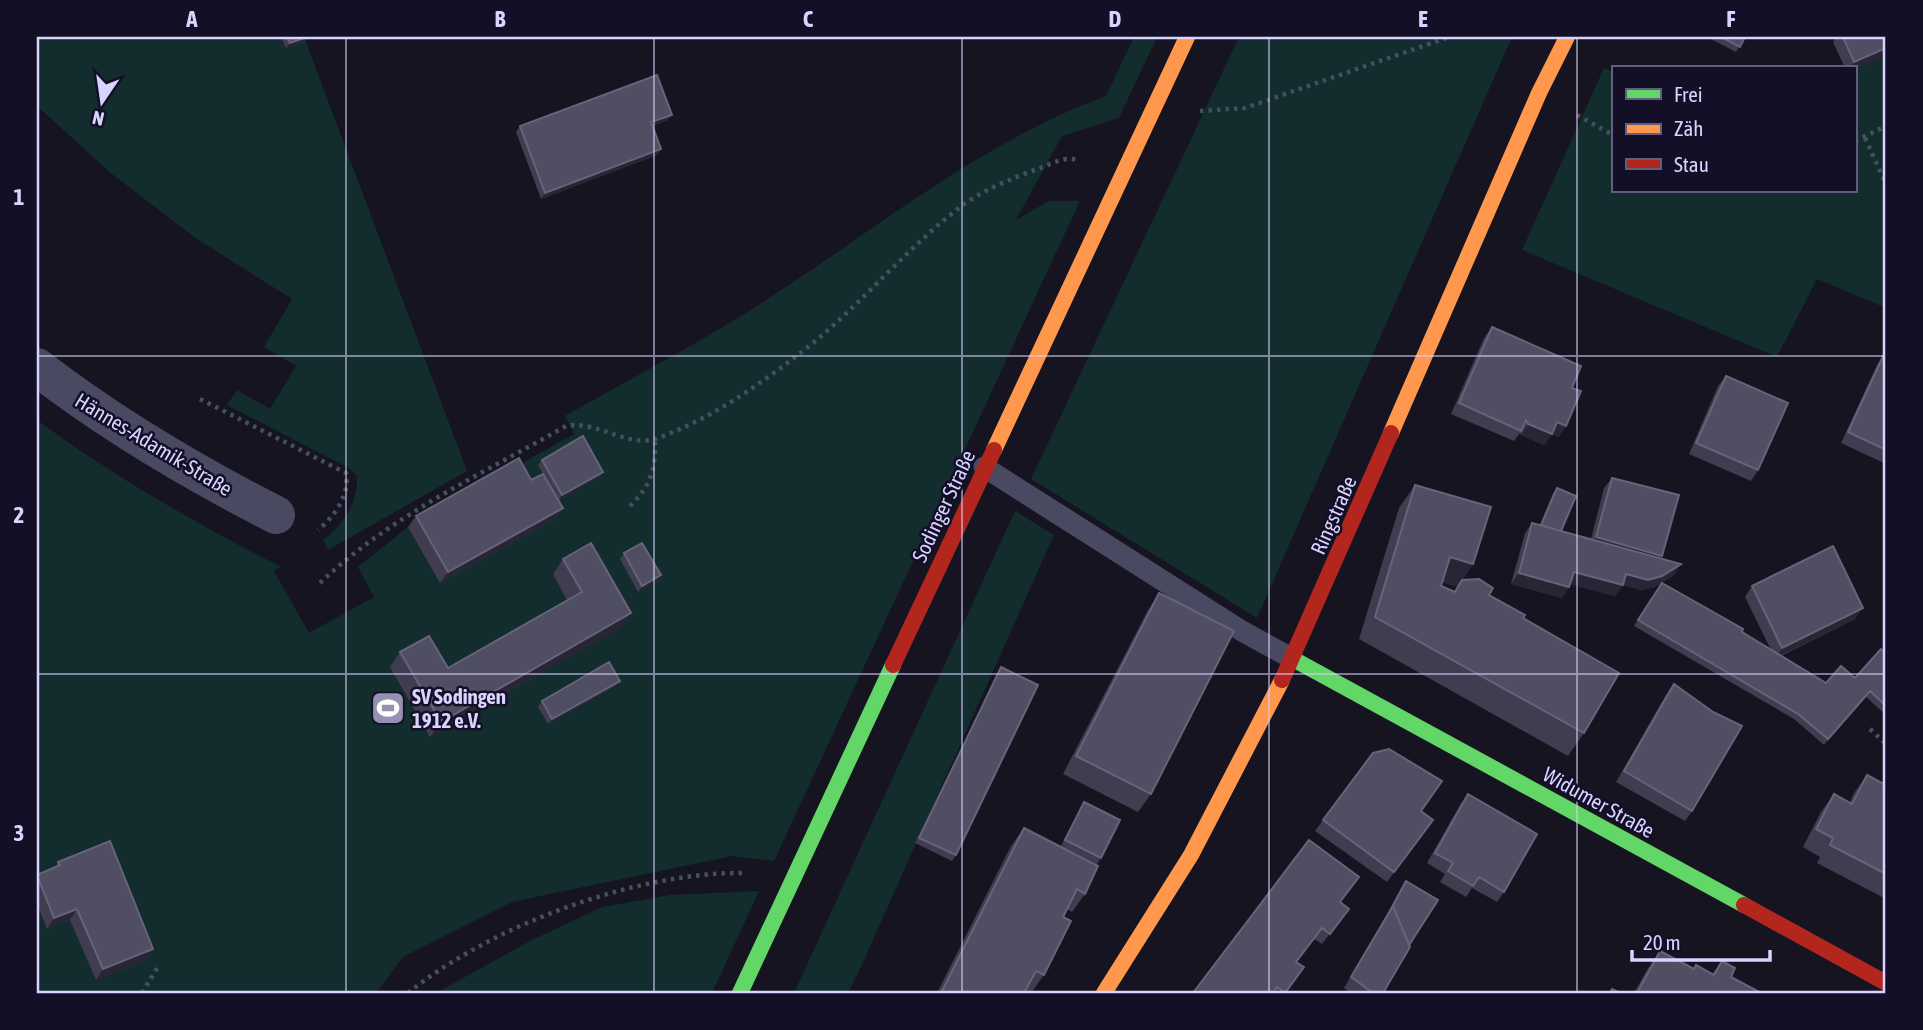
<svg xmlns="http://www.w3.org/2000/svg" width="1923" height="1030" font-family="'Asap Condensed',sans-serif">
<rect width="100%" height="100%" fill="#161421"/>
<!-- green -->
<path fill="#132c2d" d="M37 37H304L467 471 328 550 323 540C343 525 358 503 357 476L349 468 227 405 237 390 270 409 296 366 264 347 292 299 197 239 112 174 37 106Z
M1134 37H1157L1119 118 1062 136 1016 220 1049 201H1080L774 861 732 856 512 902 403 957 376 993H37V420C115 477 195 523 281 567L274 571 309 633 374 597 358 567 408 527 574 434 565 416C624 382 684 351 741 316 862 241 971 146 1106 96Z
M1239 37H1512L1257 618 1031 479Z
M1886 55V308L1817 279 1777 357 1522 250 1604 68 1613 72V191H1855V69Z
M1015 511 1054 535 859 971 848 993H794Z
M759 891 712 993H436L530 941 602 907 670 895Z"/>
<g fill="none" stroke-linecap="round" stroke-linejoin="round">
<!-- path -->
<path stroke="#44505f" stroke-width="4.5" stroke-dasharray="3.5 5" stroke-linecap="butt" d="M1200 111 1245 108 1449 37
M1577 115 1613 135
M1865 138 1886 184
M1855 141 1886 126
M200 399 346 473C350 495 334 517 318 530
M630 506C651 486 656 468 655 440
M320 583C390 516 482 474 566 426 597 420 628 449 658 438 710 419 755 388 799 354 856 311 902 252 959 208 982 190 1013 178 1040 168 1053 163 1067 155 1080 161
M1870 729 1886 744
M142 993 159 965
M408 993C492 925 638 871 747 873"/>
<!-- lane -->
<path stroke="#4a4962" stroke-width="21" d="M984 467 1242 631 1293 659"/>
<!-- street -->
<path stroke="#4a4962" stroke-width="38" d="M37 367C112 425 192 472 276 515"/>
<!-- fast -->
<path stroke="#63d668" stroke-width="16" d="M1293 659 1744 905
M740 993 893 665"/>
<!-- slow -->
<path stroke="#ff974d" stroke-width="16" d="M1391 433 1539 93 1567 37
M994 450 1187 37
M1104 993 1191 855 1282 680"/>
<!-- jam -->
<path stroke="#b3261e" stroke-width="16" d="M893 665 994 450
M1282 680 1391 433
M1744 905 1886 983"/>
</g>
<!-- wall -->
<path fill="#403d50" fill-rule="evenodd" d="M281 37H308L305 42 286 48Z
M1707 37H1745L1736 52Z
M1836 37H1886V55L1855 69V68H1845L1833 42Z
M668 120 652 126 661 149 657 155 541 199 516 132 520 126Z
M1492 327 1559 437 1552 434 1544 445 1521 435 1520 433 1514 441 1451 414 1484 338Z
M1884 354 1886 355V464L1841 443 1877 365Z
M1726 376 1758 470 1751 481 1689 454 1718 386Z
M542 460 603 472 599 477 558 501 563 508 555 519 440 583 408 527 416 516 531 480 543 474 538 465Z
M1612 478 1662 556 1661 558 1674 575 1655 587 1641 590 1623 585 1615 596 1570 584 1569 587 1562 598 1511 584 1525 533 1532 523 1540 525 1553 493 1557 488 1561 531 1591 539 1604 488Z
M1415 485 1473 564 1462 580 1489 595 1523 618 1584 733 1568 756 1359 639 1399 508ZM1442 582 1458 587 1454 592 1441 586Z
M624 553 661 575 657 581 638 592 620 559Z
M563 559 620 628 430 737 390 667 400 652 448 668 567 600 553 574Z
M1662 583 1771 650 1745 597 1752 586 1855 619 1781 656 1826 683 1855 678 1886 654V715L1866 697 1824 745 1794 719 1634 626Z
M1159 593 1151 794 1138 812 1063 774 1147 612Z
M1001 667 956 855 952 861 915 843 998 673Z
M620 681 616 686 548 724 538 707 542 701Z
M1674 684 1692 811 1685 821 1616 782 1666 695Z
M1373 753 1421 811 1433 820 1387 882 1315 831Z
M1867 775 1886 785V899L1817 863 1820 857 1803 847 1821 812 1834 794 1850 802 1854 793Z
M1468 794 1504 892 1497 902 1472 888 1466 897 1440 882 1445 874 1427 863 1460 805Z
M1084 802 1101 858 1097 864 1061 846Z
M1024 828 1085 894 1072 912 1067 909 1063 917 1044 975 1031 993 1026 991 1024 993H937L1011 846Z
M58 862 153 949 146 960 96 980 70 920 47 929 37 904V875L55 868Z
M1406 881 1409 945 1383 993H1351L1344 988Z
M1340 902 1341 919 1322 944 1314 939 1297 962 1285 993H1193Z
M1660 951 1693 969 1696 965 1712 974 1722 961 1731 977 1761 993H1634L1647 970Z"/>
<!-- shaded-wall -->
<path fill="#282635" d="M308 37 305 42 286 48 290 43Z
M1886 48V55L1855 69V68H1850L1854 62Z
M672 115 668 120 647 128 651 122Z
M661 149 657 155 541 199 545 193Z
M1557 422 1566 426 1559 437 1549 433Z
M1528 424 1552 434 1544 445 1521 435Z
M603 472 599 477 558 501 562 495Z
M563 508 555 519 440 583 448 572Z
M1596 537 1662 556 1655 567 1588 548Z
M1450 557 1473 564 1458 587 1434 580Z
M1681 564 1674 575 1655 587 1641 590 1619 584 1626 574Z
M1574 572 1623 585 1615 596 1566 583Z
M1519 573 1569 587 1562 598 1511 584Z
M661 575 657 581 638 592 642 586Z
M1863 608 1855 619 1775 658 1782 648Z
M631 613 620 628 430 737 441 722Z
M620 681 616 686 548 724 552 719Z
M1870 691 1866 697 1824 745 1828 739Z
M77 909 70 920 47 929 54 918Z
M153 949 146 960 96 980 103 969Z"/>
<!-- building -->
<path fill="#504e63" stroke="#66637b" stroke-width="2" d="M287 37H307L290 43Z
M1721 37H1745L1740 47Z
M1843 37H1886V48L1854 62Z
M657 75 672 115 651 122 661 149 545 193 520 126Z
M1492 327 1581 366 1572 388 1581 391 1566 426 1557 422 1552 434 1528 424 1526 420 1521 431 1459 403Z
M1884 354 1886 355V450L1848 432Z
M1726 376 1788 403 1758 470 1696 443Z
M583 436 603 472 562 495 542 460Z
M519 458 531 480 543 474 563 508 448 572 416 516Z
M1612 478 1679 495 1662 556 1596 537Z
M1415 485 1491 507 1473 564 1450 557 1441 586 1455 592 1462 580 1479 579 1493 588 1489 595 1525 615 1523 618 1619 673 1584 733 1375 617Z
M1557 488 1576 496 1561 531 1541 525Z
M1532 523 1681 564 1662 576 1648 580 1626 574 1623 585 1574 572 1569 587 1519 573Z
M591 543 631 613 441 722 400 652 429 636 448 668 582 592 563 559Z
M642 543 661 575 642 586 624 553Z
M1833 546 1863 608 1782 648 1752 586Z
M1662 583 1743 629 1742 632 1826 683 1841 666 1855 678 1881 649 1886 654V706L1870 691 1828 739 1798 714 1638 620Z
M1159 593 1234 631 1151 794 1076 756Z
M609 662 620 681 552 719 542 701Z
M1001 667 1038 685 956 855 919 838Z
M1674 684 1713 712 1742 726 1692 811 1624 771Z
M1389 749 1442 781 1421 811 1433 820 1394 872 1323 820 1373 753Z
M1867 775 1886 785V874L1830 845 1833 838 1816 829 1834 794 1852 804Z
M1468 794 1537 834 1504 892 1479 877 1473 886 1448 871 1453 863 1435 853Z
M1084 802 1120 820 1101 858 1065 840Z
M1024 828 1098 866 1085 894 1077 889 1063 917 1071 921 1044 975 1036 971 1024 993H941Z
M1309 840 1359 877 1340 902 1349 909 1330 934 1322 928 1296 962 1304 967 1285 993 1277 987 1273 993H1193Z
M110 841 153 949 103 969 77 909 54 918 37 875 60 865 58 862Z
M1406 881 1438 900 1409 945 1393 906 1390 911Z
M1393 906 1410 947 1383 993H1373L1351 977Z
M1660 951 1694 969 1696 965 1714 975 1722 961 1735 968 1731 977 1761 993H1637Z
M1612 989 1620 993H1610Z"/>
<!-- grid -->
<path fill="none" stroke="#d9d4ff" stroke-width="2" stroke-opacity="0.55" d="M346 37V993M654 37V993M962 37V993M1269 37V993M1577 37V993M37 356H1886M37 674H1886"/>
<!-- icons -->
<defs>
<g id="stadium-square" transform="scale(1.75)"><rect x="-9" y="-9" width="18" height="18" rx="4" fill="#9591b1" stroke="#130f26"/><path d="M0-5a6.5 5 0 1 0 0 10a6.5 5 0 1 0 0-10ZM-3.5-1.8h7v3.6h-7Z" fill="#fff"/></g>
</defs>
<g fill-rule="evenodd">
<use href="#stadium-square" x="388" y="708"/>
</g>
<g text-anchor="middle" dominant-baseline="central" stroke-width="5" stroke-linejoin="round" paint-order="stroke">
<!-- street labels -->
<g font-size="21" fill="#d9d4ff" stroke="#130f26">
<text transform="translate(154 444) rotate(31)">Hännes-Adamik-Straße</text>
<text transform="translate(943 506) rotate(-65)">Sodinger Straße</text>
<text transform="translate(1333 515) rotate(-66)">Ringstraße</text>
<text transform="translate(1599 802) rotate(29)">Widumer Straße</text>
</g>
<!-- poi labels -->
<g font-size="21" font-weight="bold" fill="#d9d4ff" stroke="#130f26" text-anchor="start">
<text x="412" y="696">SV Sodingen<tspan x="412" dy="24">1912 e.V.</tspan></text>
</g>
</g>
<!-- border -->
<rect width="1923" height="1030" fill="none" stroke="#130f26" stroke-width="77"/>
<!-- legend -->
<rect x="1612" y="66" width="245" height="126" fill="#130f26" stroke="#625e7d" stroke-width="2"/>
<rect x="1626" y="89" width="35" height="10" fill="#63d668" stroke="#625e7d" stroke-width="2"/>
<text x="1674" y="102" font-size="21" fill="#d9d4ff">Frei</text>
<rect x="1626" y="124" width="35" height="10" fill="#ff974d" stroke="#625e7d" stroke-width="2"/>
<text x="1674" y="136" font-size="21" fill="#d9d4ff">Zäh</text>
<rect x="1626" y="159" width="35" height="10" fill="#b3261e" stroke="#625e7d" stroke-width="2"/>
<text x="1674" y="172" font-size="21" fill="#d9d4ff">Stau</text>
<!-- north arrow -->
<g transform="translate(102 102) rotate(193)" stroke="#130f26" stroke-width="5" paint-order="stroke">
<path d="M0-5L12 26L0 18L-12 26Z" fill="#d9d4ff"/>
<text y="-10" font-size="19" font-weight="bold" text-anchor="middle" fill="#d9d4ff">N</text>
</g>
<!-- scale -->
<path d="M1632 950v10h138v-10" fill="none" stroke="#d9d4ff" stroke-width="3.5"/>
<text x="1643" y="950" font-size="21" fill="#d9d4ff" stroke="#130f26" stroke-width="5" paint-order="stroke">20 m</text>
<rect x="38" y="38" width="1846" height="954" fill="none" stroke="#d9d4ff" stroke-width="2.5"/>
<g font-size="23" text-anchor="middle" font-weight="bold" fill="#d9d4ff">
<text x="192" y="27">A</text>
<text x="500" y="27">B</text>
<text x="808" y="27">C</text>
<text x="1115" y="27">D</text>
<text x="1423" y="27">E</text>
<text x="1731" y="27">F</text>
<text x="19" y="205">1</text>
<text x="19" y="523">2</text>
<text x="19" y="841">3</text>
</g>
</svg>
